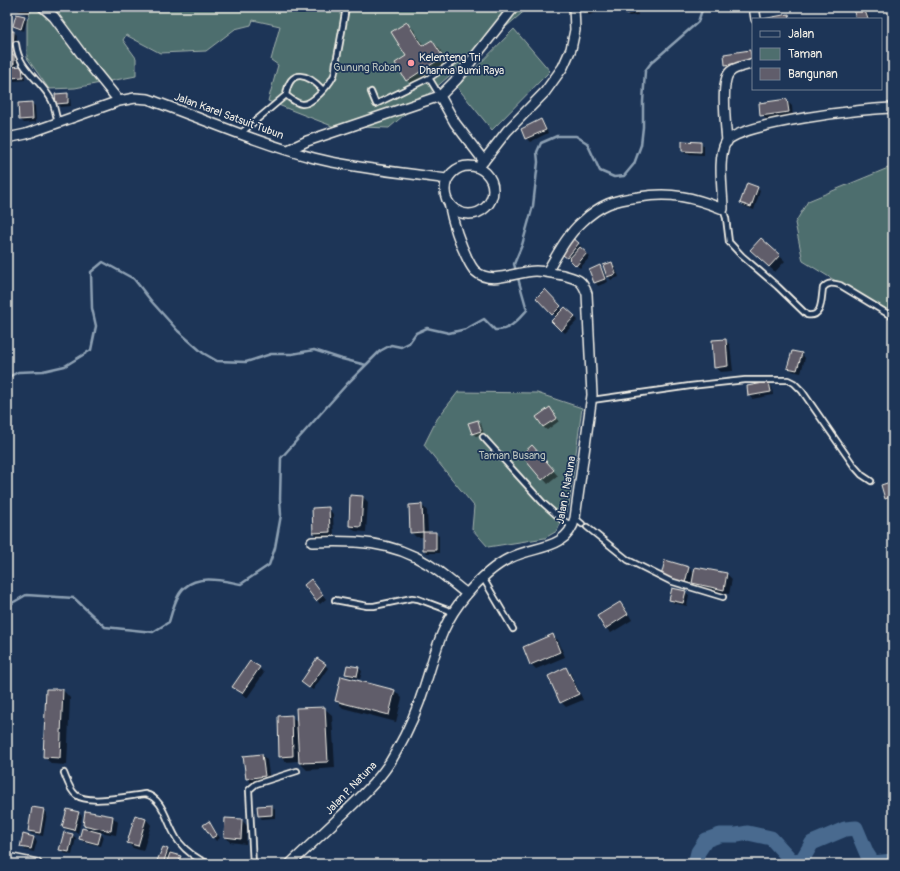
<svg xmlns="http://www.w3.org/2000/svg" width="900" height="871" font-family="Pangolin,sans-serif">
<rect width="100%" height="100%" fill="#1d3557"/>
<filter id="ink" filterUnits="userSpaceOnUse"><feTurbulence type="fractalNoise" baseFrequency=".025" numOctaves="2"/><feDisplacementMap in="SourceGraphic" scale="8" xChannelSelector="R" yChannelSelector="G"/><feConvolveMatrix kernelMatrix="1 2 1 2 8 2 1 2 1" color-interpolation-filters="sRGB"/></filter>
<g filter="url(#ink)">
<!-- green -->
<path fill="#4e6e6e" stroke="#a1b0ab" d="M32 7H529L389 128 332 126 268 101 278 65 271 60 280 26 253 20 251 25 235 29 206 51 160 53 126 35 123 40 136 58V76L75 88 49 89 27 58V21Z
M514 29 550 71 492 130 457 87Z
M893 166V316L803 261 795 223 808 201Z
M458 392 537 393 582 408 569 505 557 531 545 538 488 547 472 529 474 506 424 445 437 419Z"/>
<!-- shadow -->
<path fill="#0007" d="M12 7H32L28 15Z
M584 7H599L601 11 589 15 585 12Z
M624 7H636L638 15 629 16 626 13Z
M731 7H747V11L736 12Z
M864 9 867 12 870 19H857Z
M24 17 27 20 24 31 17 29 14 26Z
M407 23 414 30 424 46 432 41 439 48 449 65 414 87 407 80Z
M7 32H14L17 35 16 54 7 53Z
M750 51 753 54V64L729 68 726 65 725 55Z
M7 56H14L17 59V67H22L25 70V80L14 81 11 77V67H7Z
M67 94 70 98 71 106 60 107 57 103Z
M786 100 792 106 793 117 767 120 761 115Z
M31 103 35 106 36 122 24 123 20 119Z
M7 108 9 110 11 123 7 124Z
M541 120 544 124 548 133 530 142 526 138Z
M701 143 704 146V155L686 154 683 151Z
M757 188 760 191 754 210 744 206 741 203Z
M761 239 785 261 775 272 756 255Z
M578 244 582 247 580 248 590 257 580 268 565 256Z
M612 263 615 267 619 277 611 280 608 276Z
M600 267 603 270 608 282 598 286 595 282Z
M545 291 563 310 565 308 578 320 565 333 552 321 556 317 537 298Z
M725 340 730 345 733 371 720 372 715 367Z
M802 354 805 358 801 373 792 371 788 367Z
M769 383 772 387 773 395 752 399 749 395Z
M553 412 559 421 547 430 543 427Z
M477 421 481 424 484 434 476 436 472 433Z
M537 452 558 476 548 484 522 455Z
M893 482V503L892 504 886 498Z
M363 497 368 502 366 532 355 531 350 526Z
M422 505 427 511 428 533H435L439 536V553H427L424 550V537H416L411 532Z
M328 508 333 514 334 537 319 538 314 533Z
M689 568 695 574H727L732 579 729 594 698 588 692 581 690 587 662 576Z
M314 584 326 599 320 604 317 600Z
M685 592 689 595 687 606 674 603 670 600Z
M620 603 625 608 632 620 611 633 606 628Z
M552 635 558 640 565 657 536 669 531 664Z
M325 665 328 668 313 690 305 685Z
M259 668 264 673 247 698 234 687Z
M358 668 362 671 360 679 349 677 346 673Z
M566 668 571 674 583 700 566 707 561 702Z
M63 690 70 698 67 765 52 764 44 757Z
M395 691 402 698 396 722 343 708 336 701Z
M324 708 332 715 335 768 307 770 300 763V756H298V761L285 762 280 756 291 716 298 723Z
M262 755 267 760 270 781 252 784 247 778Z
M272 806 275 810V818L262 819 259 816Z
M43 810 47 813 43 836 32 834 29 831Z
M86 812 113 817 118 822 116 835 99 832 104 837 101 846 84 842 80 839 90 831 84 825Z
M78 813 82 816 78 833 67 830 64 827Z
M146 819 151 825 143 851 133 848 128 843Z
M226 819 242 820 247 826 246 844 230 842 225 837Z
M209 823 220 838 216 841 213 837Z
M72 835 76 838 72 855 64 853 61 849Z
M34 838 37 841 34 852 25 850 22 846Z
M163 848 180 857 185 862V864H159L158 862Z"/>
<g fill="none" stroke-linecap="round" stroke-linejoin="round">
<!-- stream -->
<path stroke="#8da0b3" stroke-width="2.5" d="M7 378 18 372 43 371 65 366 91 350 96 326 92 308 91 272 103 262 134 279 152 302 178 331 203 353 217 361 246 362 271 354H292L314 350 342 359 366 365
M7 606 26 595 74 598 105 627 153 632 169 622C172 612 176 595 184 588 199 574 224 581 241 584L269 565 275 548 281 515 280 499 281 458 347 384 380 351 391 345 401 347 409 343 416 333 427 328 449 333 466 329 484 319 495 330C509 331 517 321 527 310L514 264 522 245 533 206 538 162 537 152 541 143 557 136H576L587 143 600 171 614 177 624 176 634 164 641 145 643 127V102L645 71 651 63 698 22 703 7"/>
<!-- river -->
<path stroke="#486a8f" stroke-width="15" d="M695 864 698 852 706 840 720 835H737L748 833 771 838 792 861 802 860 812 843 845 829 856 828 867 854 873 863 893 861"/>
</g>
<!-- building -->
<path fill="#605d6b" stroke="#f4f1e8" d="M583 7H598V8L584 12Z
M623 7H634L635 12 625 14Z
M864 8 868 19H856L854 12Z
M16 14 25 16 21 29 13 26Z
M789 14 790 19H762Z
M407 22 422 46 432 40 443 57 406 81 395 63 406 56 391 32Z
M7 31H14L13 46H7Z
M7 47H15V53H7Z
M750 50 752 61 725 65 724 54Z
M7 55H14V64H7Z
M22 66 23 77 10 78V67Z
M68 93V103L56 104 55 94Z
M787 99 789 112 760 116 759 103Z
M32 102 33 119 19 120 18 103Z
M541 119 546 130 525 139 521 129Z
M682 141 701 142V152L682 151Z
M747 183 758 187 751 207 740 203Z
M573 238 579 243 567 258 560 253Z
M761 238 780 255 769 267 750 250Z
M580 247 587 253 576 266 569 259Z
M612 262 616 274 607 277 603 265Z
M600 265 605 279 594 283 589 270Z
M545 289 561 306 552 315 536 298Z
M565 307 575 316 561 331 551 321Z
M726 339 728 366 714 368 712 340Z
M792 351 802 353 797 370 787 368Z
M769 382 771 392 748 396 747 386Z
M550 407 557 418 543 427 536 417Z
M478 420 481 431 472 434 468 423Z
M532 445 554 470 542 480 521 455Z
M893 481V496L885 499 881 485Z
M350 495 363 496 361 527 349 526Z
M422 504 423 532 410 533 409 505Z
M329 507 330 532 313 533 312 508Z
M423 532H436V550H423Z
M665 560 689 567 685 583 661 576Z
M695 567 727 573 724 590 692 583Z
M311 579 323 595 316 601 304 585Z
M672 588 686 591 683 603 669 600Z
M620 602 628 614 605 629 597 616Z
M553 634 560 652 530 665 523 647Z
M317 658 326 664 309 688 301 682Z
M250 661 260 667 242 693 232 687Z
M347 665 359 667 357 676 345 674Z
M566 667 579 694 560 703 548 676Z
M341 676 395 690 389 715 335 701Z
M46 689H63L60 758 43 757Z
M325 707 328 762 299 763 296 708Z
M292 715 293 756 279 757 278 716Z
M262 754 265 776 246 779 243 756Z
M272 805V815L258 816 257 806Z
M32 807 44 809 40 833 28 831Z
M67 809 79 812 74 830 62 827Z
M85 811 113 816 111 831 83 825Z
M135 815 146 819 138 846 127 843Z
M225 818 242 819 241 839 224 837Z
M209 821 217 835 212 838 203 825Z
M82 828 101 833 98 844 79 839Z
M64 832 73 834 69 852 59 850Z
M23 834 34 837 31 849 20 847Z
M163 847 168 849 163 864H160L156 863Z
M170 853 181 856 178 864H166Z"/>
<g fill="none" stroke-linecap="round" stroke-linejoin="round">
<!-- lane casing -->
<g stroke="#f4f1e8" stroke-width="8">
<path id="lane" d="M16 44C19 71 41 79 52 101 55 108 56 116 58 123
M429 78 458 59
M371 92 376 104 429 78 440 96
M286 95C290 67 308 74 323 90
M241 133 286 95C291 99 295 103 302 104 312 105 329 85 333 77 336 73 335 66 336 62 340 44 343 25 346 7
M723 209 726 218 729 242 742 256 777 286 807 315C823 318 821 299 823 288 828 282 833 283 840 285L893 317
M592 400 690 386 745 380H788L794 383 802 391 854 466 862 475 871 481
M483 437 544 504 561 519 572 526
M575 518 582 524
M587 527 628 560 670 581 723 597
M483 578 513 629
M335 600 367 606H374L412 598 418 599 453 612
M64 773C67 780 69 789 76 795 89 805 128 796 145 794 165 798 167 827 179 842 187 852 197 859 209 864
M253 864 249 790 256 784 297 771"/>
</g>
<!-- street casing -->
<g stroke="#f4f1e8" stroke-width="12">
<path id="street" d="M43 7 54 17 89 64 119 101
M754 7 756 19
M440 96 455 123 484 161
M7 138 26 134 119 101 135 98 148 99C203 119 258 143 314 158 357 169 402 172 446 179
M727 142C726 127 720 81 730 72 736 66 745 67 753 63
M288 150 307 141 440 96 457 79 514 7
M445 190a24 24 0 1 1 48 0a24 24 0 1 1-48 0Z
M479 167 507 131 545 92 563 67 571 49 575 30 574 7
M547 272C557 255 567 235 582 222 601 204 614 200 639 197 671 192 693 197 723 209 723 192 717 157 726 142 739 123 867 108 893 108
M312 542C353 540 392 541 428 564 442 573 454 584 467 594
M7 858 37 864
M290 864C307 848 324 832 341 816 361 797 383 777 396 752 408 731 418 708 425 685 436 651 441 624 466 595 478 581 493 566 510 558 535 545 567 551 575 518L592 395 587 294C582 279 577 279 563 275 554 274 545 271 536 271 517 271 491 286 475 271 472 268 470 264 468 260 459 242 453 223 449 203"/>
</g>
<!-- lane -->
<use href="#lane" stroke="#1d3557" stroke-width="4.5"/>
<!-- street -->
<use href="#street" stroke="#1d3557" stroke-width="9"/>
</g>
</g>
<!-- markers -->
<circle fill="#ff9aa2" stroke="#1d3557" stroke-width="1.5" cx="411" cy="63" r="4"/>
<g text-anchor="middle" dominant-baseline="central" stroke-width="3.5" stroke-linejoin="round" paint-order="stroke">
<!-- poi labels -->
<g font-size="11" fill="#f4f1e8" stroke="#1d3557" text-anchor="start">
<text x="419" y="57">Kelenteng Tri<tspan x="419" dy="13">Dharma Bumi Raya</tspan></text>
</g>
<!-- park labels -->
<g font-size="11" fill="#bac3bd" stroke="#1d3557">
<text x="367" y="67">Gunung Roban</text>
<text x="512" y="455">Taman Busang</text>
</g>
<!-- street labels -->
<g font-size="11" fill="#f4f1e8" stroke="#1d3557">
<text transform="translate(229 116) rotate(20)">Jalan Karel Satsuit Tubun</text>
<text transform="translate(566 490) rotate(-80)">Jalan P. Natuna</text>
<text transform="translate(351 788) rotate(-46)">Jalan P. Natuna</text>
</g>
</g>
<!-- margin -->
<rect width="900" height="871" fill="none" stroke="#1d3557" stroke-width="24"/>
<rect x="12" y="12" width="876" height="847" fill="none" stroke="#f4f1e8" stroke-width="1.5" filter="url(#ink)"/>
<!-- legend -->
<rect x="752" y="18" width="130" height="72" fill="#1d3557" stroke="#738091"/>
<rect x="760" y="31" width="20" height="6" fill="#1d3557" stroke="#738091"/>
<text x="788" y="38" font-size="12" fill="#f4f1e8">Jalan</text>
<rect x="760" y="48" width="20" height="12" fill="#4e6e6e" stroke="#738091"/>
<text x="788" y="58" font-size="12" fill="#f4f1e8">Taman</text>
<rect x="760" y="68" width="20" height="12" fill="#605d6b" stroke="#738091"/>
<text x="788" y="78" font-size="12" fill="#f4f1e8">Bangunan</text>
</svg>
